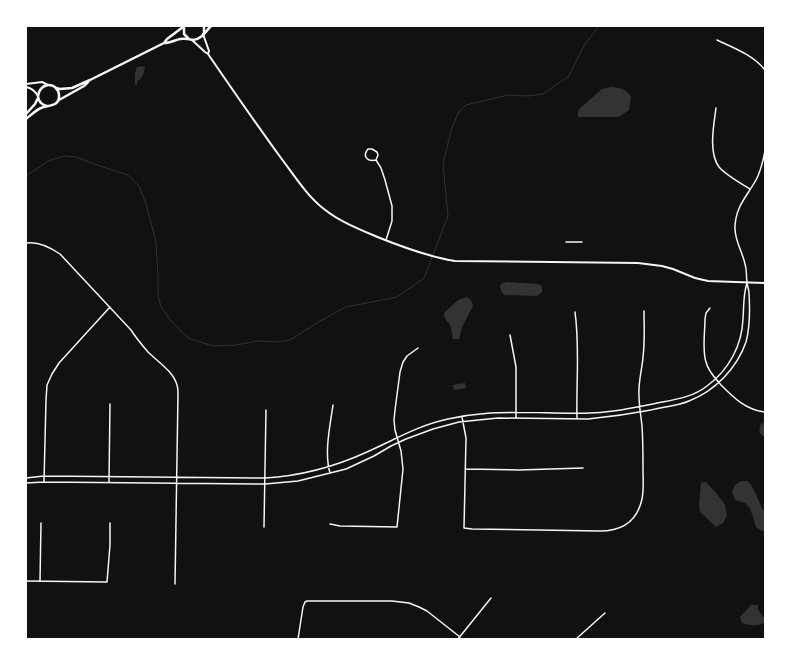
<svg xmlns="http://www.w3.org/2000/svg" width="791" height="665" font-family="Montserrat,sans-serif">
<rect width="100%" height="100%" fill="#111"/>
<!-- water -->
<path fill="#333" d="M141 66 145 67C144 74 143 77 137 82V85H135V73L137 67Z
M611 87C621 88 625 88 631 97L629 110 619 117H578V113L579 109 602 89Z
M508 282 538 284 542 286V292L537 296 505 295 502 293 500 286 502 283Z
M467 297 471 300 473 306 462 327 459 339H453C452 335 452 329 450 325 447 321 444 319 444 313L458 300Z
M465 383 466 388 454 390 453 385Z
M763 423H765V437C758 435 759 429 761 424Z
M741 481H748L753 488 763 510H765V531H762L756 527 750 508 745 503 735 500 732 491 735 485Z
M706 482 717 494 725 505 727 516 723 523 716 527 700 512 699 506 701 483Z
M751 605H758V609L763 617 765 618V622C758 627 749 625 742 623L740 617Z"/>
<g fill="none" stroke-linecap="round" stroke-linejoin="round">
<!-- stream -->
<path stroke="#333" stroke-width="1" d="M26 176 48 161 64 156 76 157 100 166 128 175 139 186 146 204 156 242 158 274V295L161 307 172 322 188 338 213 346 236 345 258 341 276 342 290 340 320 321 346 307 397 297 424 278 448 216 443 164 451 131 458 113 466 105 508 95 528 96 543 94 569 76 573 67 585 44 599 26"/>
<!-- minor -->
<path stroke="#f5f5f5" stroke-width="1.5" d="M717 40C734 48 753 55 765 70
M716 108C714 124 708 152 719 167 726 175 740 183 750 189
M376 160C367 162 362 156 368 149H372L377 152 378 155 376 160 381 168 385 180 392 206V221L386 240
M566 242H582
M26 243C39 241 50 247 60 254L131 330C136 338 142 345 148 352 158 362 173 371 177 385 178 388 178 391 178 394L175 584
M710 308 706 313 705 319C705 331 702 351 706 362 708 371 715 378 721 385 734 398 746 410 765 412
M575 312C580 347 576 383 577 419
M510 335 516 367V418
M462 417 466 438 464 528 472 529 600 531C621 531 637 522 642 499 644 490 643 479 643 469 643 455 643 440 642 426 641 416 639 406 639 396 638 382 642 370 643 357 645 342 644 326 644 311
M465 469 519 470 583 468
M330 473C324 453 330 426 333 405
M26 478 44 476 265 478C301 476 334 467 367 452 394 440 419 425 448 419 462 416 476 414 490 413 523 411 557 414 590 413 611 413 633 408 653 404 672 400 692 398 707 386 729 370 742 345 743 319 744 306 743 295 747 283
M44 482 46 400 47 385 52 374 59 363 110 307
M109 482 110 404
M26 483 44 482 265 484 298 481 346 469 374 456 391 446 406 439 433 429 459 422 498 418 588 419C609 417 630 414 651 410 663 407 677 406 689 401 715 391 737 368 746 342 750 327 750 309 749 293 749 289 747 286 747 282 746 275 747 270 745 264 742 250 734 240 735 226 736 206 747 196 756 180 761 171 763 161 765 151
M330 524 340 526 397 527 403 469 401 451 395 430 394 420 395 410 400 372 403 362 407 356 418 348
M264 527 266 410
M26 581 107 582 110 545V523
M40 581 41 523
M298 639 303 607 305 602 307 601H392L409 603 419 607 427 611 460 637
M458 639 491 598
M576 639 605 613"/>
<!-- tertiary -->
<path stroke="#f5f5f5" stroke-width="2" d="M203 34 209 51 208 54
M192 40 205 52 208 54C232 89 256 124 281 158 294 175 307 196 324 209 340 222 361 230 380 238 405 248 429 257 455 261L638 263 662 266 673 269 695 278 708 281 765 283"/>
<!-- secondary -->
<path stroke="#f5f5f5" stroke-width="2" d="M26 84 42 82 48 85
M26 87C32 88 35 91 38 96"/>
<!-- primary -->
<path stroke="#f5f5f5" stroke-width="2.5" d="M184 26V34L188 38
M204 26V33
M164 43 167 39 183 27
M56 88 60 89 72 88 90 80 164 43C170 43 175 40 180 39 185 38 189 39 193 40 201 40 206 31 211 26
M59 100 84 86 88 82
M26 114 35 104 38 98
M26 119C31 115 36 110 41 108 48 105 60 107 59 95 59 92 57 89 55 87 42 78 29 101 47 106"/>
</g>
<!-- border -->
<rect width="791" height="665" fill="none" stroke="#ffffff" stroke-width="54"/>
</svg>
